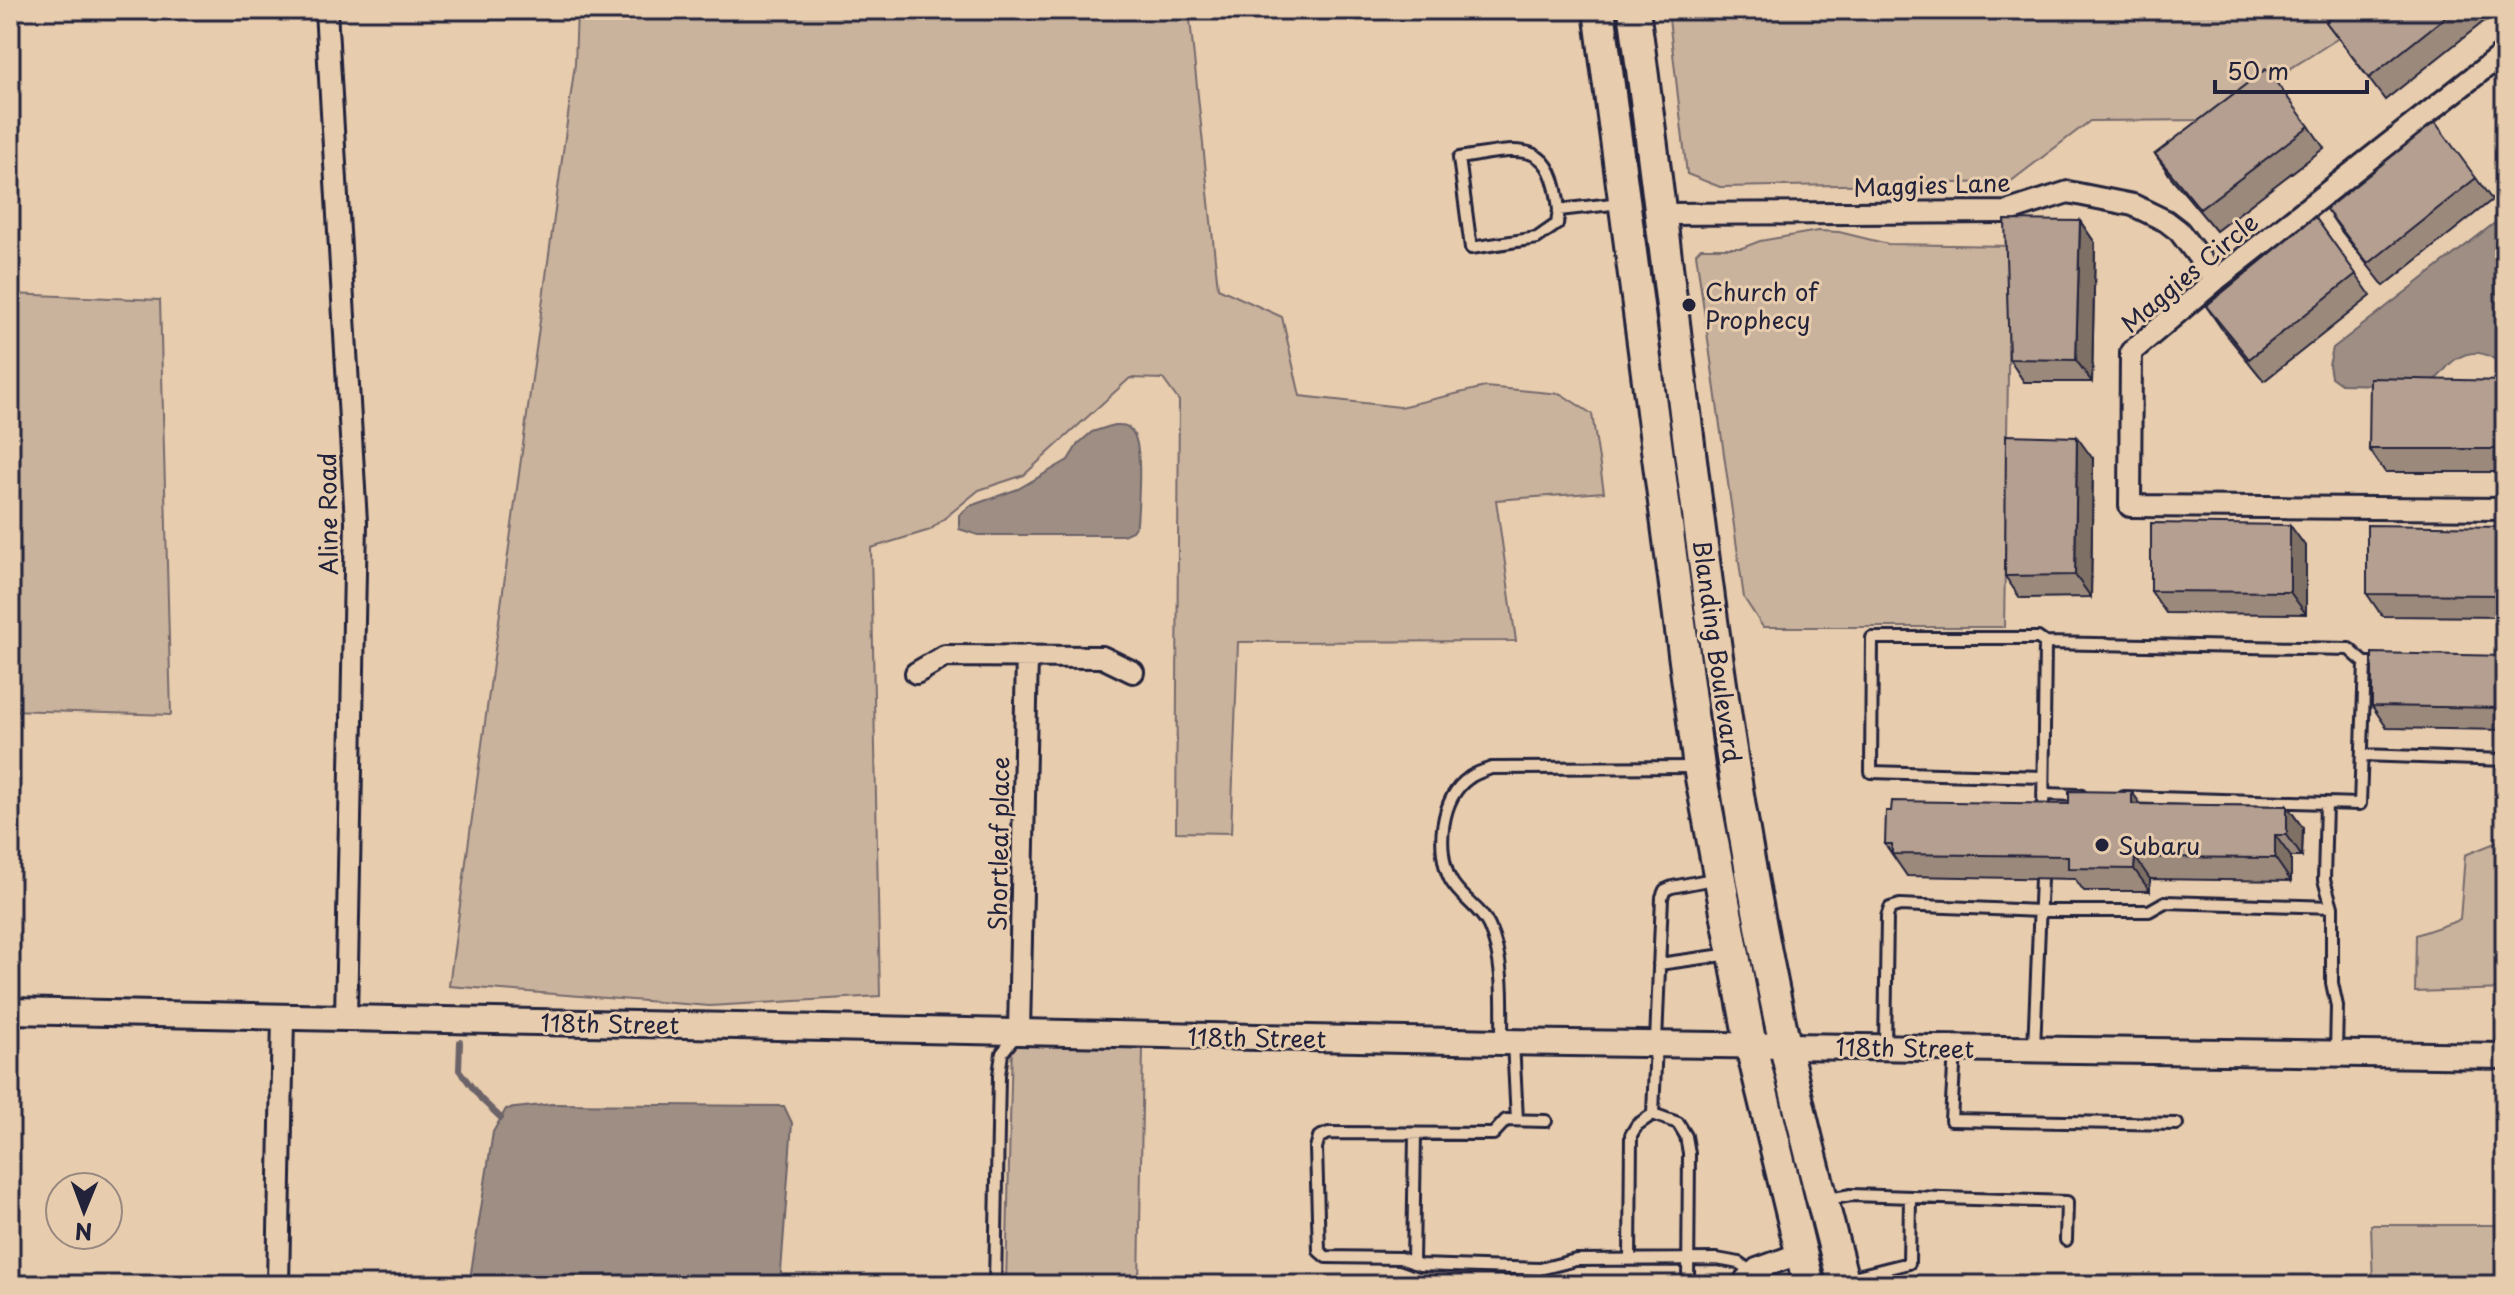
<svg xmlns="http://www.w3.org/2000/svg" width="2515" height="1295" font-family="'Playpen Sans',sans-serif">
<rect width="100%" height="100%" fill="#e7ccae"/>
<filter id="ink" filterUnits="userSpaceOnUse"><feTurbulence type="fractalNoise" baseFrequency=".0125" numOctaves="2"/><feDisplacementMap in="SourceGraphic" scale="16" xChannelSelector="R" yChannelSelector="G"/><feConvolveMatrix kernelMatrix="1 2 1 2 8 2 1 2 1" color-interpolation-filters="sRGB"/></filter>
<g filter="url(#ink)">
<!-- green -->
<path fill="#cab39d" stroke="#766a6c" stroke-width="2" d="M577 10H1189L1218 288 1282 317 1300 396 1400 407 1485 387 1561 394 1592 414 1604 492 1496 500 1516 641 1238 642 1231 833 1176 832 1179 401 1163 379 1130 378 1024 475 979 490 930 530 871 548 880 996 710 1006 449 986 575 64Z
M1668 10H2350V20L2337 39 2209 120 2090 121 2010 182 1720 187 1687 174Z
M1818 231 1839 232 1888 244 2010 246 2004 627H1763L1744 598 1696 253 1701 248H1742L1760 241Z
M10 294 160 300 171 715 10 710Z
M2505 839V989L2415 992 2416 935 2460 920 2465 855Z
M1012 1043 1143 1048 1139 1285H1006Z
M2371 1225H2505V1285H2373Z"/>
<!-- water -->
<path fill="#9e8e84" stroke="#6c6367" stroke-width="2" d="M2505 215V369C2492 354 2475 347 2456 359 2441 369 2444 380 2422 383 2396 387 2367 384 2341 384L2331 377 2329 365 2333 348Z
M1114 425C1121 425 1126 424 1131 430 1144 443 1138 504 1137 524L1132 531 1123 535H978L959 529V515L970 506 1018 489 1068 460 1078 444 1092 432Z
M552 1104 784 1106 792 1123 780 1285H469L493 1132 506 1109Z"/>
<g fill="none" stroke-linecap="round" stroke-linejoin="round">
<!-- stream -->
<path stroke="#6c6367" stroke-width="6" d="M460 1042 459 1070 481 1099 501 1118"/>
<!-- service casing -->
<g stroke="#22223b" stroke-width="16">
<path id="service" d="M1559 210 1557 224 1537 238 1471 248 1459 158C1519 149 1552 136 1559 210L1621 203
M2362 755 2505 760
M2043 777 1871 772 1872 638H2038L2045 643 2349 649 2365 663
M2043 794 2080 795
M2124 797 2326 803
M2043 816 2045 643
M1659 964 1731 954
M1502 1042C1502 1004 1505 962 1489 926 1481 908 1459 897 1450 879 1436 850 1440 798 1469 778 1475 773 1484 771 1491 768L1697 767
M1513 1042 1517 1120
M1885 1047 1887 917 1890 908 1900 905 2039 911H2149L2165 902 2332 907
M2034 1049 2041 878
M1955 1050 1951 1120 2177 1124
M2336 1052 2337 1006 2332 983V907L2324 880 2326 803 2360 804 2365 663H2372
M1653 1114 1678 1123 1686 1136 1689 1153 1688 1285
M1546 1121 1506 1120 1493 1134 1329 1133 1319 1137 1316 1148 1319 1251 1326 1257 1400 1258 1420 1265 1540 1269 1576 1260 1717 1259 1739 1263 1753 1273
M1823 1200 1851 1195 2067 1202 2066 1240
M1630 1259 1631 1135 1637 1125 1653 1114 1662 897 1665 890 1672 887 1718 878
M1413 1263 1415 1134
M1845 1279 1909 1263 1910 1198
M995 1285 999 1075 1002 1053 1018 1033"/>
</g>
<!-- minor casing -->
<g stroke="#22223b" stroke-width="26">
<path id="minor" d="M326 10 356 522 346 1017
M2505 52 2216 280 2131 352 2130 506 2505 509
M1662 214 2006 212 2068 192 2133 205 2166 221 2179 231 2216 280
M916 673 945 656 1102 657 1133 672
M1019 1032 1027 656
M278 1285 283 1016
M1746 1285V1279L1757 1269 1801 1253"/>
</g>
<!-- tertiary casing -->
<g stroke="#22223b" stroke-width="30">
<path id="tertiary" d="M10 1011 1502 1042 2505 1056"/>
</g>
<!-- primary casing -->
<g stroke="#22223b" stroke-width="36">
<path id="primary" d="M1599 10 1699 767 1751 1046 1809 1285
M1634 10C1682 355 1711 705 1785 1045 1802 1126 1824 1205 1844 1285"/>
</g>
<!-- service -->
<use href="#service" stroke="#e7ccae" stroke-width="10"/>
<!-- minor -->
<use href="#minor" stroke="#e7ccae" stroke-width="20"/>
<!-- tertiary -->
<use href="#tertiary" stroke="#e7ccae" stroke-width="24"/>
<!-- primary -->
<use href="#primary" stroke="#e7ccae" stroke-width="30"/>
</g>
<!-- wall -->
<path fill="#9b897c" stroke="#22223b" stroke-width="2" d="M2342 10H2489L2492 15 2385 100 2326 22Z
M2309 126 2324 148 2216 231 2170 176 2155 154Z
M2476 178 2492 200 2384 286 2341 231 2326 209Z
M2315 217 2371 296 2264 381 2221 328 2206 306Z
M2080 221 2095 243 2092 382H2024L2009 359Z
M2505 381V472H2385L2369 449Z
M2093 459 2091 597 2020 598 2005 576Z
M2505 528V617L2382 616 2367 594Z
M2306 547V614L2166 613 2151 591Z
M2505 656V730L2387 728 2372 706Z
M2069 804 2287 806 2303 828 2302 857H2291V881L2150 879V891H2084L2075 879 1907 876 1885 844Z"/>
<!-- shaded-wall -->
<path fill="#7e6f65" stroke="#22223b" stroke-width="2" d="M2080 221 2095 243 2092 382 2076 360Z
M2077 437 2093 459 2091 597 2075 575Z
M2290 525 2306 547V614L2290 592Z
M2132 792 2148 814 2132 804Z
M2287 806 2303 828 2302 857 2287 835Z
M2275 835 2291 857V881L2275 858Z
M2135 857 2150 879V891L2134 869Z"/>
<!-- building -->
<path fill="#b49f90" stroke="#22223b" stroke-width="2" d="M2342 10H2454L2369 78 2326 22Z
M2266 69 2309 126 2200 209 2155 154Z
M2435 122 2476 178 2368 264 2326 209Z
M2315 217 2356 274 2249 359 2206 306Z
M2005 220 2080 221 2076 360 2009 359Z
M2370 378 2505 381V449H2369Z
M2006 435 2077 437 2075 575 2005 576Z
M2151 523 2290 525V592L2151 591Z
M2367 525 2504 527 2505 595 2367 594Z
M2372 653 2505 656V708L2372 706Z
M2069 791 2132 792V804L2287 806V835H2275V858L2135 857 2134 869 2068 868V856L1892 854V844H1885L1886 811H1891L1892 801 2069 804Z"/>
</g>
<!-- markers -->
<g fill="#22223b" stroke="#e7ccae" stroke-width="3">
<circle cx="1689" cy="305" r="8"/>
<circle cx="2102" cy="845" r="8"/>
</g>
<g text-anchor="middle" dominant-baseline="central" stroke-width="6" stroke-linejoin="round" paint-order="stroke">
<!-- street labels -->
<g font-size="24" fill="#22223b" stroke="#e7ccae">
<text transform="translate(1932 184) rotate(-2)">Maggies Lane</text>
<text transform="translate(2189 272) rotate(-40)">Maggies Circle</text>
<text transform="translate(327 514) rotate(-91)">Aline Road</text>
<text transform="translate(1718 651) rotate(82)">Blanding Boulevard</text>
<text transform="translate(998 844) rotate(-89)">Shortleaf place</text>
<text transform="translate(610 1023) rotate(1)">118th Street</text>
<text transform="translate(1257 1037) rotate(1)">118th Street</text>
<text transform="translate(1905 1047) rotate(1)">118th Street</text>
</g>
<!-- poi labels -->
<g font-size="24" fill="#22223b" stroke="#e7ccae" text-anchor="start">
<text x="1705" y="291">Church of<tspan x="1705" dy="28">Prophecy</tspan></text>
<text x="2118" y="845">Subaru</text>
</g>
</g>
<!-- margin -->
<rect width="2515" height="1295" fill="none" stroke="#e7ccae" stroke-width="40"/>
<rect x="20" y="20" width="2475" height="1255" fill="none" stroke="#22223b" stroke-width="3" filter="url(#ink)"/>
<!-- north arrow -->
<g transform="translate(84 1211) rotate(181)"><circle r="38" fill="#e7ccae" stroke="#988880" stroke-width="2"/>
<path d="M0-6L14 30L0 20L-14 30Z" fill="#22223b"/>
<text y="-12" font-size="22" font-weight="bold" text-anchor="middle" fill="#22223b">N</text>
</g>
<!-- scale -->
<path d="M2215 80v12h152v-12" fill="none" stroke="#22223b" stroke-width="4"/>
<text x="2227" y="80" font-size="24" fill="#22223b" stroke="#e7ccae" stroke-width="6" paint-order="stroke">50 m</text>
</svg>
